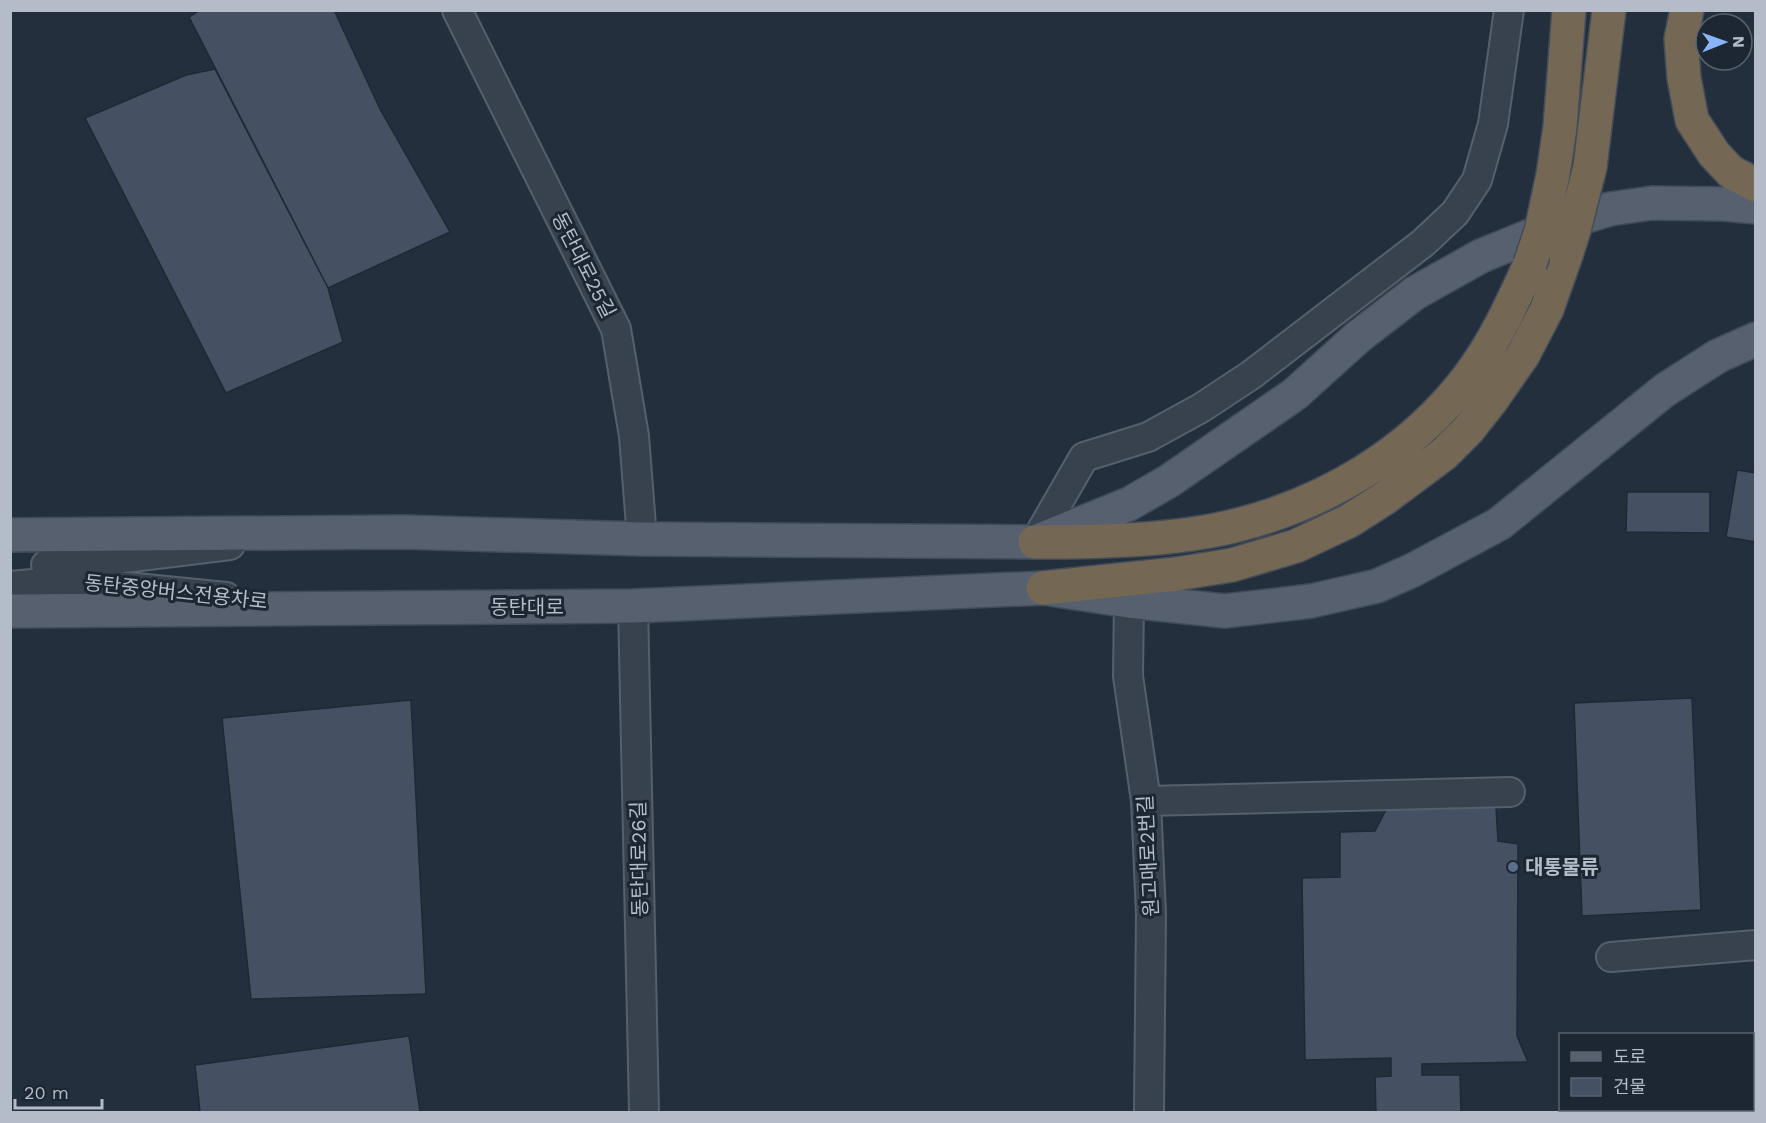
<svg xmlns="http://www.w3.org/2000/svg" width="1766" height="1123" font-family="'Work Sans','Noto Sans KR',sans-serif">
<rect width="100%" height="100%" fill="#242f3e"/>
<!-- building -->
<path fill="#455162" stroke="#1f2835" stroke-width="1.5" d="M200 10H334L380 109 450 232 328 288 189 17Z
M215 69 328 288 343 342 226 393 85 118 186 75Z
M1737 470 1756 473V542L1726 537Z
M1627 492H1710V533L1626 532Z
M1692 698 1701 910 1582 916 1574 703Z
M411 700 426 994 251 999 222 718Z
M1496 807 1498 841 1518 844 1517 1036 1528 1062 1422 1064V1075H1460L1461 1112H1376L1375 1077 1391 1076V1058L1305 1060 1302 878 1340 877V832L1375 831 1387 808Z
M409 1036 420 1112H200L195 1065Z"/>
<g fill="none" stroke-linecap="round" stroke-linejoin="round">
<!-- minor casing -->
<g stroke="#565f6c" stroke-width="32">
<path id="minor" d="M457 10 616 329 634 436 642 539
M1035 542 1084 457 1148 437 1201 408 1251 375 1423 243 1455 213 1477 180 1493 124 1509 10
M46 565 83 563 230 545
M10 586 66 581 226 597
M1129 601 1128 676 1146 801 1151 915 1149 1112
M633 606 644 1112
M1146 801 1510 792
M1611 957 1756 945"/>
</g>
<!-- major casing -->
<g stroke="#414a57" stroke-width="36">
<path id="major" d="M10 535 403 532 642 539 1035 542 1129 504 1169 481 1295 394 1358 337 1415 293 1481 256 1557 225 1610 209 1652 203 1724 204 1756 207
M10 611 633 606 1043 588 1129 601 1225 611 1311 601 1377 586 1413 570 1499 524 1665 390 1718 356 1756 339"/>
</g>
<!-- highway casing -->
<g stroke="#434c59" stroke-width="36">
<path id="highway" d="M1687 10 1681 39 1684 78 1692 120 1714 154 1731 172 1756 185
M1590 167 1609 10
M1553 175 1560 127 1569 10
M1035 542C1100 542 1176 541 1238 525 1328 502 1411 452 1467 379 1494 344 1512 304 1530 264
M1043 588 1176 574 1232 565 1296 546 1349 521 1385 498 1444 454 1468 430 1491 401 1523 355 1547 309 1566 255"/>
</g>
<!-- minor -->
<use href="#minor" stroke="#38414e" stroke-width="28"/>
<!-- major -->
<use href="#major" stroke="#56606e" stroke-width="33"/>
<!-- highway -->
<use href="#highway" stroke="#746855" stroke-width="33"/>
<!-- highway-bridge casing -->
<g stroke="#434c59" stroke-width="36" stroke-linecap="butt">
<path id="highway-bridge" d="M1566 255 1574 230 1590 167
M1530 264 1541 231 1553 175"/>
</g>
<!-- highway-bridge -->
<use href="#highway-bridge" stroke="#746855" stroke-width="33"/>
</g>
<!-- markers -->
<circle fill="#5c6f8a" stroke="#1d2633" stroke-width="2" cx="1513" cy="867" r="6"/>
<g text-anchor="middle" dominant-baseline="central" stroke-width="6" stroke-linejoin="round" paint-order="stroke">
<!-- street labels -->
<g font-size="20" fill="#b4bcc9" stroke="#1d2633">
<text transform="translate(584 265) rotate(63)">동탄대로25길</text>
<text transform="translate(176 592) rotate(6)">동탄중앙버스전용차로</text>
<text x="527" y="607">동탄대로</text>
<text transform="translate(1148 856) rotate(-93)">원고매로2번길</text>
<text transform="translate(639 859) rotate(-91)">동탄대로26길</text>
</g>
<!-- poi labels -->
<g font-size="20" font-weight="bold" fill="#b4bcc9" stroke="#1d2633" text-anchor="start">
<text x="1525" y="867">대통물류</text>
</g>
</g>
<!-- border -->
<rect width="1766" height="1123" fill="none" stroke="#b4bcc9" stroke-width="24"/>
<!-- legend -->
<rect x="1559" y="1033" width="195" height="78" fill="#1d2633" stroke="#59626f" stroke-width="1.5"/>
<rect x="1571" y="1052" width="30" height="9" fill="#56606e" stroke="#59626f" stroke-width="1.5"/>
<text x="1613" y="1063" font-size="18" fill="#b4bcc9">도로</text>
<rect x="1571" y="1078" width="30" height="18" fill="#455162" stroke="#59626f" stroke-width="1.5"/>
<text x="1613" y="1093" font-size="18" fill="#b4bcc9">건물</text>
<!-- north arrow -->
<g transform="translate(1724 42) rotate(89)"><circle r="28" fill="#1d2633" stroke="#59626f" stroke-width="1.5"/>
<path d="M0-4.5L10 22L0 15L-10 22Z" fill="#8ab4f8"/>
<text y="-9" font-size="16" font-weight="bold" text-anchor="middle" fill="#b4bcc9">N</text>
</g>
<!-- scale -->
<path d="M15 1099v9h87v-9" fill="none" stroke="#b4bcc9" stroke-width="3"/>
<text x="24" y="1099" font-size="18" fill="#b4bcc9" stroke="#1d2633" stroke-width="4.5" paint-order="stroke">20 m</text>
</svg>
